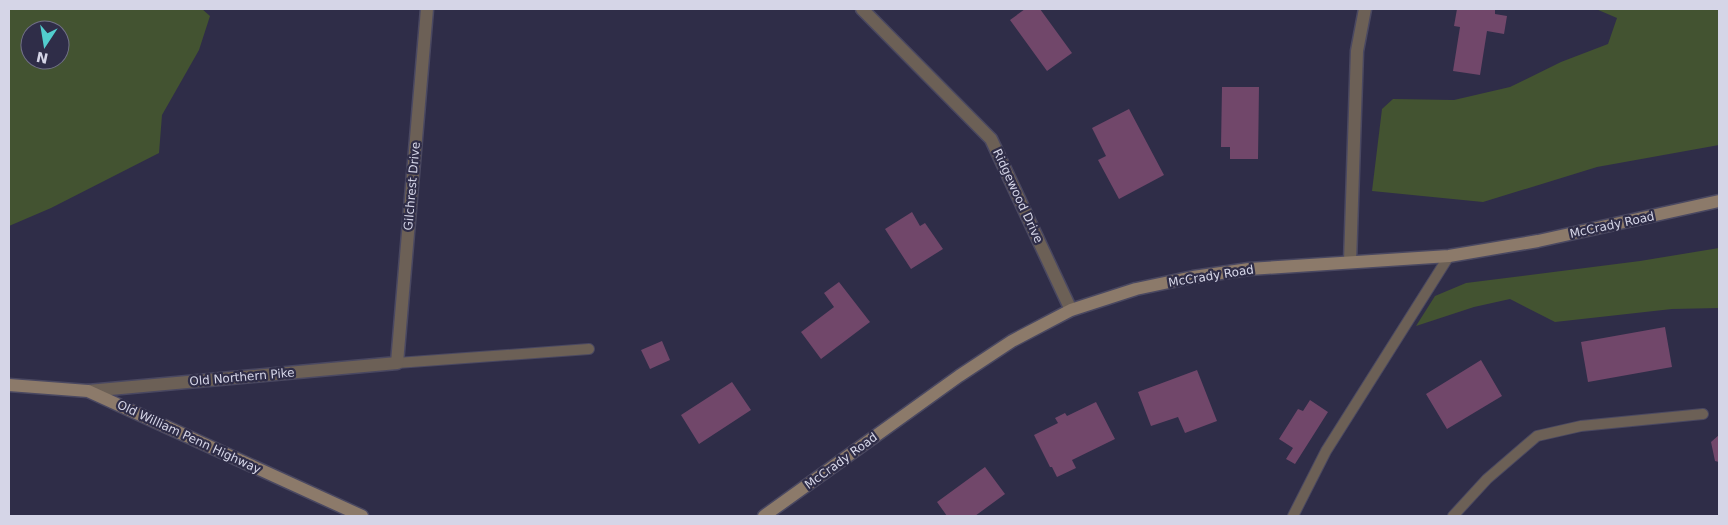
<svg xmlns="http://www.w3.org/2000/svg" width="1728" height="525" font-family="'DejaVu Sans',sans-serif">
<rect width="100%" height="100%" fill="#2f2d48"/>
<!-- green -->
<path fill="#435331" fill-rule="evenodd" d="M9 9H202L210 16 199 50 162 115 159 153 51 208 9 226ZM30 30H60V60H30Z
M1596 9H1719V145L1597 167 1483 202 1372 191 1382 109 1393 99 1454 100 1510 87 1561 62 1608 44 1617 18Z
M1719 248V308L1672 309 1555 322 1510 299 1474 307 1416 326 1435 296 1466 283 1640 261Z"/>
<!-- building -->
<path fill="#71476a" d="M1025 9H1040L1072 53 1047 71 1010 20Z
M1457 9H1495V14L1507 16 1504 34 1487 31 1480 75 1453 71 1460 27 1454 26Z
M1222 87H1259L1258 159H1230V147H1221Z
M1129 109 1164 175 1119 199 1098 160 1106 156 1092 128Z
M912 212 920 226 925 223 943 249 911 269 885 229Z
M839 282 870 322 821 359 801 332 834 307 824 293Z
M1665 327 1672 367 1588 382 1581 342Z
M662 341 670 360 650 369 641 350Z
M1481 360 1502 396 1447 429 1426 394Z
M1197 370 1217 421 1185 433 1178 417 1151 426 1138 392Z
M732 382 751 410 699 444 681 415Z
M1310 400 1328 412 1295 464 1286 459 1293 448 1279 439 1298 409 1303 411Z
M1096 402 1115 439 1072 460 1076 468 1057 477 1052 467H1050L1034 435 1058 423 1055 418 1065 413 1067 416Z
M1719 435V462L1715 461 1711 442Z
M985 467 1005 494 975 516H947L937 502Z"/>
<g fill="none" stroke-linecap="round" stroke-linejoin="round">
<!-- lane casing -->
<g stroke="#4a4861" stroke-width="12">
<path id="lane" d="M397 363 589 349
M1293 516 1326 451 1449 256
M1453 516 1487 479 1537 436 1581 426 1703 414"/>
</g>
<!-- street casing -->
<g stroke="#4a4861" stroke-width="15">
<path id="street" d="M862 9 991 139 1071 310
M1350 262 1357 51 1365 9
M88 391 397 363 427 9"/>
</g>
<!-- secondary casing -->
<g stroke="#4a4861" stroke-width="15">
<path id="secondary" d="M9 385 88 391 362 516
M764 516 959 376 1012 341 1071 310 1136 289 1193 277 1249 269 1449 256 1538 241 1719 201"/>
</g>
<!-- lane -->
<use href="#lane" stroke="#6c6056" stroke-width="10"/>
<!-- street -->
<use href="#street" stroke="#6c6056" stroke-width="12"/>
<!-- secondary -->
<use href="#secondary" stroke="#8c7a6a" stroke-width="12"/>
</g>
<g text-anchor="middle" dominant-baseline="central" stroke-width="4.5" stroke-linejoin="round" paint-order="stroke">
<!-- street labels -->
<g font-size="12" fill="#d5d5e7" stroke="#2f2d48">
<text transform="translate(412 186) rotate(-85)">Gilchrest Drive</text>
<text transform="translate(1018 196) rotate(65)">Ridgewood Drive</text>
<text transform="translate(1612 225) rotate(-12)">McCrady Road</text>
<text transform="translate(1211 276) rotate(-9)">McCrady Road</text>
<text transform="translate(242 377) rotate(-5)">Old Northern Pike</text>
<text transform="translate(189 437) rotate(25)">Old William Penn Highway</text>
<text transform="translate(841 461) rotate(-36)">McCrady Road</text>
</g>
</g>
<!-- border -->
<rect width="1728" height="525" fill="none" stroke="#d5d5e7" stroke-width="20"/>
<!-- north arrow -->
<g transform="translate(45 45) rotate(192)"><circle r="24" fill="#2f2d48" stroke="#717088"/>
<path d="M0-4L9 19L0 12L-9 19Z" fill="#52cdce"/>
<text y="-8" font-size="14" font-weight="bold" text-anchor="middle" fill="#d5d5e7">N</text>
</g>
</svg>
